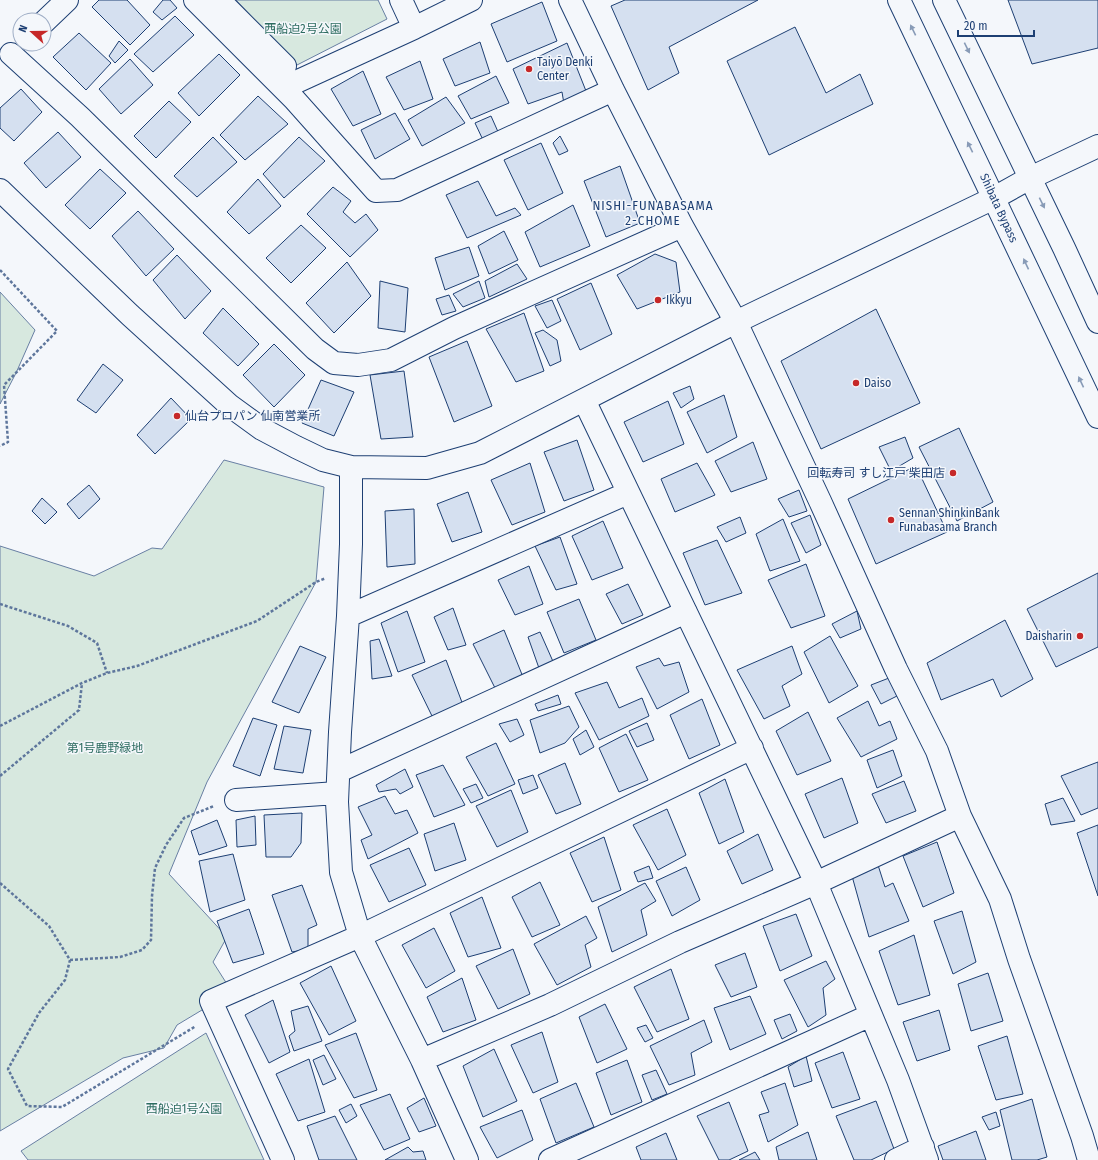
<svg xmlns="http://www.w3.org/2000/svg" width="1098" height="1160" font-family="'Fira Sans Condensed','Noto Sans JP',sans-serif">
<rect width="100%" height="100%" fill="#f4f7fb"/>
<!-- green -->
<path fill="#d7e8df" stroke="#687fa3" d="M236 0H378L387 19 297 65Z
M0 292 35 330 16 373 0 404Z
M224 460 324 487 316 582 207 782 169 874 227 937 213 962 232 992 177 1025 164 1048 123 1058 0 1131V546L94 576 152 548 162 549Z
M206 1033 264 1160H28L21 1151Z"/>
<!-- building -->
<path fill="#d5e0f0" stroke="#1d3f73" d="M99 0H127L150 25 130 45 92 7Z
M163 0H170L177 8 162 20 153 12Z
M625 0H758L669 47 679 73 648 90 611 6Z
M1008 0H1098V48L1032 64Z
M542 2 557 41 507 62 491 24Z
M175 16 194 35 153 72 134 54Z
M795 27 826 93 860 74 873 104 769 155 727 61Z
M79 33 111 63 86 90 53 57Z
M119 41 128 50 115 63 109 56Z
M480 42 490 73 455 86 443 59Z
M567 43 586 91 564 104 562 92 528 104 513 69Z
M219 54 240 75 199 116 178 93Z
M130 59 153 85 121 114 99 89Z
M420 61 433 99 404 110 386 77Z
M363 71 381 114 353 126 331 89Z
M496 76 509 103 471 119 458 96Z
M21 89 42 112 14 141 0 128V108Z
M258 96 288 124 245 160 220 135Z
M446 97 465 123 422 146 408 120Z
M169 101 191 122 156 158 134 136Z
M395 113 410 139 375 159 361 130Z
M491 116 499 134 483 140 475 123Z
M58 132 81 157 46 188 24 163Z
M560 136 568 151 559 155 553 143Z
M213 137 237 162 197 197 174 176Z
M299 137 325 161 284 198 263 174Z
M541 143 563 193 528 210 504 160Z
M620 166 640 223 606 237 584 181Z
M100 169 126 193 90 229 65 205Z
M258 179 281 206 249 234 227 212Z
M478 181 496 216 515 208 521 215 467 238 446 195Z
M333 187 351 201 343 212 355 223 366 214 378 230 350 257 307 214Z
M573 205 590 246 540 267 525 232Z
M138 211 174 249 146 276 112 236Z
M301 225 326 248 291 283 266 258Z
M504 231 518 260 489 274 478 246Z
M469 247 479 276 445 290 435 258Z
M655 254 676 262 680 292 637 309 617 275Z
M177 255 211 291 185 319 153 280Z
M347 262 371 296 334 333 306 303Z
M517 264 527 279 489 297 485 281Z
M380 281 408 288 405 332 378 328Z
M479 281 485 298 463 307 453 294Z
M591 283 612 334 580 350 557 299Z
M449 295 456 311 442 315 436 299Z
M552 300 561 321 547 328 535 306Z
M223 308 259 344 238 366 203 333Z
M876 309 920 403 821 449 781 361Z
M524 313 544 371 516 382 486 329Z
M543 330 557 340 561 361 550 366 535 333Z
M467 341 492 406 454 422 429 357Z
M274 344 305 375 274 407 243 375Z
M103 364 123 380 96 413 77 400Z
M404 371 413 437 381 439 370 375Z
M321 380 354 392 334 436 302 423Z
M690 386 694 399 681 408 673 393Z
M724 395 737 437 707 453 687 412Z
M171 398 191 419 155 454 137 435Z
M668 401 684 444 643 462 624 422Z
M959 428 993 502 957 521 919 447Z
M905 437 913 458 891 471 879 447Z
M577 440 594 490 564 501 544 452Z
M753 442 767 479 731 492 715 461Z
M530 463 545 512 512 525 491 480Z
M697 463 715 495 675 512 661 479Z
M916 466 947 532 876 564 848 499Z
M89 485 100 499 79 519 67 504Z
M799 490 807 511 789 517 778 499Z
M468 492 482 532 452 542 437 504Z
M42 498 57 512 45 524 32 511Z
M414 509 415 564 387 567 385 511Z
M810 515 821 545 806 553 791 523Z
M740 517 746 533 726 542 717 527Z
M783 519 800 561 770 571 756 534Z
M603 521 623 568 592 580 572 536Z
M560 537 577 584 556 590 535 546Z
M717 540 742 593 705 605 683 553Z
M806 564 825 616 791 628 768 580Z
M529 566 543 604 515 615 498 580Z
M1098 573V647L1056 667 1027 609Z
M628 584 643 615 622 624 606 594Z
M579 599 596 640 564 653 547 612Z
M453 608 466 645 448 650 434 617Z
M407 611 425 662 398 672 381 623Z
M857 611 861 629 840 638 832 624Z
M1005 620 1033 679 1001 697 993 679 941 700 927 663Z
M504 630 523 677 496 690 473 644Z
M540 632 555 666 540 671 528 637Z
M830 636 858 686 829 703 804 652Z
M379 639 392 676 372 679 370 641Z
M300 646 326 657 299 713 272 702Z
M792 646 802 674 782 686 790 706 764 719 737 670Z
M659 658 664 666 679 662 689 692 657 709 636 667Z
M446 660 463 705 432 716 412 675Z
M889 678 897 696 881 704 871 685Z
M607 682 619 708 642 698 649 716 599 740 575 693Z
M558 695 561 704 538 711 535 704Z
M702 699 720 745 689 759 670 715Z
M868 701 879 726 890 721 897 739 861 757 837 718Z
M569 706 579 727 565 743 540 753 530 720Z
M808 712 831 761 797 775 776 731Z
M253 718 277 725 260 776 233 766Z
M517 719 524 735 510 742 499 724Z
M647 723 654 740 637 747 629 731Z
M284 726 311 730 303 773 274 769Z
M586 730 594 747 580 755 573 739Z
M626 734 648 780 619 792 599 748Z
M496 743 515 784 488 796 466 757Z
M893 750 902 776 877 788 867 760Z
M1098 762V808L1081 815 1061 776Z
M565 763 581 804 556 814 538 775Z
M443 765 465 805 434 817 416 775Z
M405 769 413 787 400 794 396 789 379 792 376 785Z
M533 775 538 788 523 794 518 780Z
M842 778 858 823 824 838 805 794Z
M725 779 744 832 719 844 699 793Z
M904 781 916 811 886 823 872 794Z
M476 784 483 798 471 803 463 789Z
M511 790 528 832 497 847 476 806Z
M385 796 395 814 407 810 418 833 368 859 361 840 372 835 358 807Z
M1063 798 1075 821 1051 825 1045 804Z
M667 809 686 855 658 870 633 825Z
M302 813 301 843 291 857H266L264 815Z
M255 816 256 845 237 847 236 820Z
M217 820 227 846 199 855 191 831Z
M454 823 466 860 435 871 424 834Z
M1098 825V896L1077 833Z
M758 834 773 870 742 884 727 851Z
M604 837 621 890 592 902 570 853Z
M937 842 954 893 923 907 903 856Z
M409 848 426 885 389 902 370 865Z
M233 854 245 900 210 912 199 861Z
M878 865 885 887 893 883 909 921 869 937 852 876Z
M649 866 653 878 638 882 634 872Z
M686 867 700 900 672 916 656 881Z
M540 882 560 925 532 937 512 897Z
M645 883 656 901 641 910 647 935 612 952 598 907Z
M302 885 317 925 308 929V949L292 952 272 895Z
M482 897 501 948 468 957 450 913Z
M249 909 264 954 233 963 217 921Z
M962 911 976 962 953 974 934 921Z
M796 914 812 956 780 971 763 926Z
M586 916 597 938 585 945 591 967 557 985 534 944Z
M434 928 455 971 426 988 402 945Z
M914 935 930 995 898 1005 879 951Z
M513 949 530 994 498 1009 476 966Z
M745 953 757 987 731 997 715 965Z
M826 961 835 979 823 988 826 1015 808 1027 784 980Z
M331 966 356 1021 329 1035 300 983Z
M671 969 689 1019 657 1032 634 987Z
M988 973 1003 1021 971 1031 958 984Z
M462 978 476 1020 443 1032 427 997Z
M750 996 766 1034 730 1050 714 1008Z
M273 1000 290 1052 269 1063 245 1015Z
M605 1004 627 1049 597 1063 579 1017Z
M308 1006 322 1041 294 1051 289 1036 295 1031 291 1011Z
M939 1010 950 1050 917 1061 903 1022Z
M790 1014 797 1031 782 1039 774 1020Z
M704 1020 712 1042 691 1053 695 1075 669 1085 650 1046Z
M646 1025 653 1038 645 1042 637 1028Z
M542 1032 558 1082 533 1093 511 1045Z
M356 1033 377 1090 354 1098 325 1045Z
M1007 1036 1023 1094 996 1100 978 1046Z
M494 1049 517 1101 483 1117 463 1066Z
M843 1052 860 1099 832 1108 815 1063Z
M324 1055 336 1079 323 1085 313 1060Z
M806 1056 812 1081 794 1087 788 1067Z
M309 1059 325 1112 298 1121 276 1074Z
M627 1060 642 1102 611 1115 596 1073Z
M656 1070 667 1094 652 1100 642 1075Z
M576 1083 594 1127 556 1143 540 1099Z
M785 1083 798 1125 768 1142 759 1115 769 1112 761 1092Z
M390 1094 410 1139 384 1150 360 1105Z
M424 1098 436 1126 419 1132 407 1108Z
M1032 1099 1047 1157 1037 1160H1012L1000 1110Z
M876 1101 894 1149 871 1160H854L836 1116Z
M729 1102 748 1151 729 1160H719L697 1116Z
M351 1104 357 1116 346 1123 339 1110Z
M522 1110 533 1140 497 1158 480 1127Z
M996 1112 1000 1126 989 1130 982 1117Z
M335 1116 357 1160H319L307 1126Z
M976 1131 986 1160H943L938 1146Z
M808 1132 817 1160H779L776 1147Z
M666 1133 677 1160H641L636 1147Z
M408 1147 413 1152 423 1151 426 1160H385Z
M755 1152 760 1160H739Z"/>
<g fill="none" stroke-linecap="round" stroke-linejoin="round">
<!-- minor casing -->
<g stroke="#1d3f73" stroke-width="24">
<path id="minor" d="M195 0 294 99 376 191 397 190 613 90
M219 0 285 66
M401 0 414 28
M570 0 613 90 682 226 736 322 820 501 896 669 937 751 960 816 1000 899 1019 959 1082 1136 1089 1160
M44 22 67 0
M11 54 80 117 315 349 334 363 358 365 391 360 454 328 682 226
M283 88 414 28 471 0
M0 190 130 315 229 405 262 429 296 447 323 460 351 467 427 468 480 453 736 322 994 198 1030 178 1098 146
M584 400 816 883 898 1080 927 1160
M351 467V544L348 616 340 732 337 802 341 872 360 936 422 1060 467 1160
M348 616 628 493
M339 771 686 612
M236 800 337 793
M422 1060 550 1005 680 942 816 883 960 816
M283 1160 211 1001 360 936 752 748
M550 1160 871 1015
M896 1160 923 1147"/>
</g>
<!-- highway casing -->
<g stroke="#1d3f73" stroke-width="24">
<path id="highway" d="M899 0 1098 417
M944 0 1064 248 1098 322"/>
</g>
<!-- path -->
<path stroke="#5e769c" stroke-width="2.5" stroke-dasharray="3 2" stroke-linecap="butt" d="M0 270 57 331 4 385 8 442 0 446
M0 604 68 626 97 643 107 673
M0 726 82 683 107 673 137 666 257 621 316 582 326 578
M0 776 79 710 82 683
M0 883 49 926 70 960 65 980 39 1013 8 1069 27 1106 62 1107 196 1026
M70 960 120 957 142 950 151 940 152 896 155 868 166 845 184 818 214 806"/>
<!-- minor -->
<use href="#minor" stroke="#f4f7fb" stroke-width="22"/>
<!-- highway -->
<use href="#highway" stroke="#f4f7fb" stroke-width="22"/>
</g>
<!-- one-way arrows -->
<defs><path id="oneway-solid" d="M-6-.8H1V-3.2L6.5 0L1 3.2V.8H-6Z"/></defs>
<g fill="#889bb7">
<use href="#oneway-solid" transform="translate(913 30) rotate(-116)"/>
<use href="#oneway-solid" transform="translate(967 48) rotate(64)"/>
<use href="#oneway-solid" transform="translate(970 147) rotate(-116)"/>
<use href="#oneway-solid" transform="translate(1042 203) rotate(64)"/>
<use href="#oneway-solid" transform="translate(1026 264) rotate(-115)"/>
<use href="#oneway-solid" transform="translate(1081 382) rotate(-115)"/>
</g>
<!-- markers -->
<g fill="#c62828" stroke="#f4f7fb" stroke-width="1.5">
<circle cx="529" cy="69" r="4"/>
<circle cx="658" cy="300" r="4"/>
<circle cx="856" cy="383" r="4"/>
<circle cx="177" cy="416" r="4"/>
<circle cx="953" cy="473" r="4"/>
<circle cx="891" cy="520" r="4"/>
<circle cx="1080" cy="636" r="4"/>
</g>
<g text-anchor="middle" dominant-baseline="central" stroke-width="3" stroke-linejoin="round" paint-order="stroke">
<!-- park labels -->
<g font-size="12" fill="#2c6c60" stroke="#f4f7fb">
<text x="303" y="29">西船迫2号公園</text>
<text x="105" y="748">第1号鹿野緑地</text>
<text x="184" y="1109">西船迫1号公園</text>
</g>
<!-- poi labels -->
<g font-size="12" fill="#1d3f73" stroke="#f4f7fb" text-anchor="start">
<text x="537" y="62">Taiyō Denki<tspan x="537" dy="14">Center</tspan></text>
<text x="666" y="300">Ikkyu</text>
<text x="864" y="383">Daiso</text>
<text x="185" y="416">仙台プロパン 仙南営業所</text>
<text x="945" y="473" text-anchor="end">回転寿司 すし江戸 柴田店</text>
<text x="899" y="513">Sennan ShinkinBank<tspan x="899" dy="14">Funabasama Branch</tspan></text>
<text x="1072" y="636" text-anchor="end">Daisharin</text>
</g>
<!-- street labels -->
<g font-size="12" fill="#1d3f73" stroke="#f4f7fb">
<text transform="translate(999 208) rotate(65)">Shibata Bypass</text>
</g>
<!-- neighbourhood labels -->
<g font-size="13" letter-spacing="1" fill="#1d3f73" stroke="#f4f7fb">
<text x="653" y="205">NISHI-FUNABASAMA<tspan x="653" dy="15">2-CHOME</tspan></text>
</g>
</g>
<!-- north arrow -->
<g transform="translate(32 32) rotate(291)"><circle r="19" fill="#f4f7fb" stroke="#9eadc5"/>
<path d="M0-3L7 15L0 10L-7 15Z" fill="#c62828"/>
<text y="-6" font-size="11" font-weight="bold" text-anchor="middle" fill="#1d3f73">N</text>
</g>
<!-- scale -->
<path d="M958 30v6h76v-6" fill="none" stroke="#1d3f73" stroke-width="2"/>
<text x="964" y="30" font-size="12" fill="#1d3f73" stroke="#f4f7fb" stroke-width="3" paint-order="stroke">20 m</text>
</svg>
